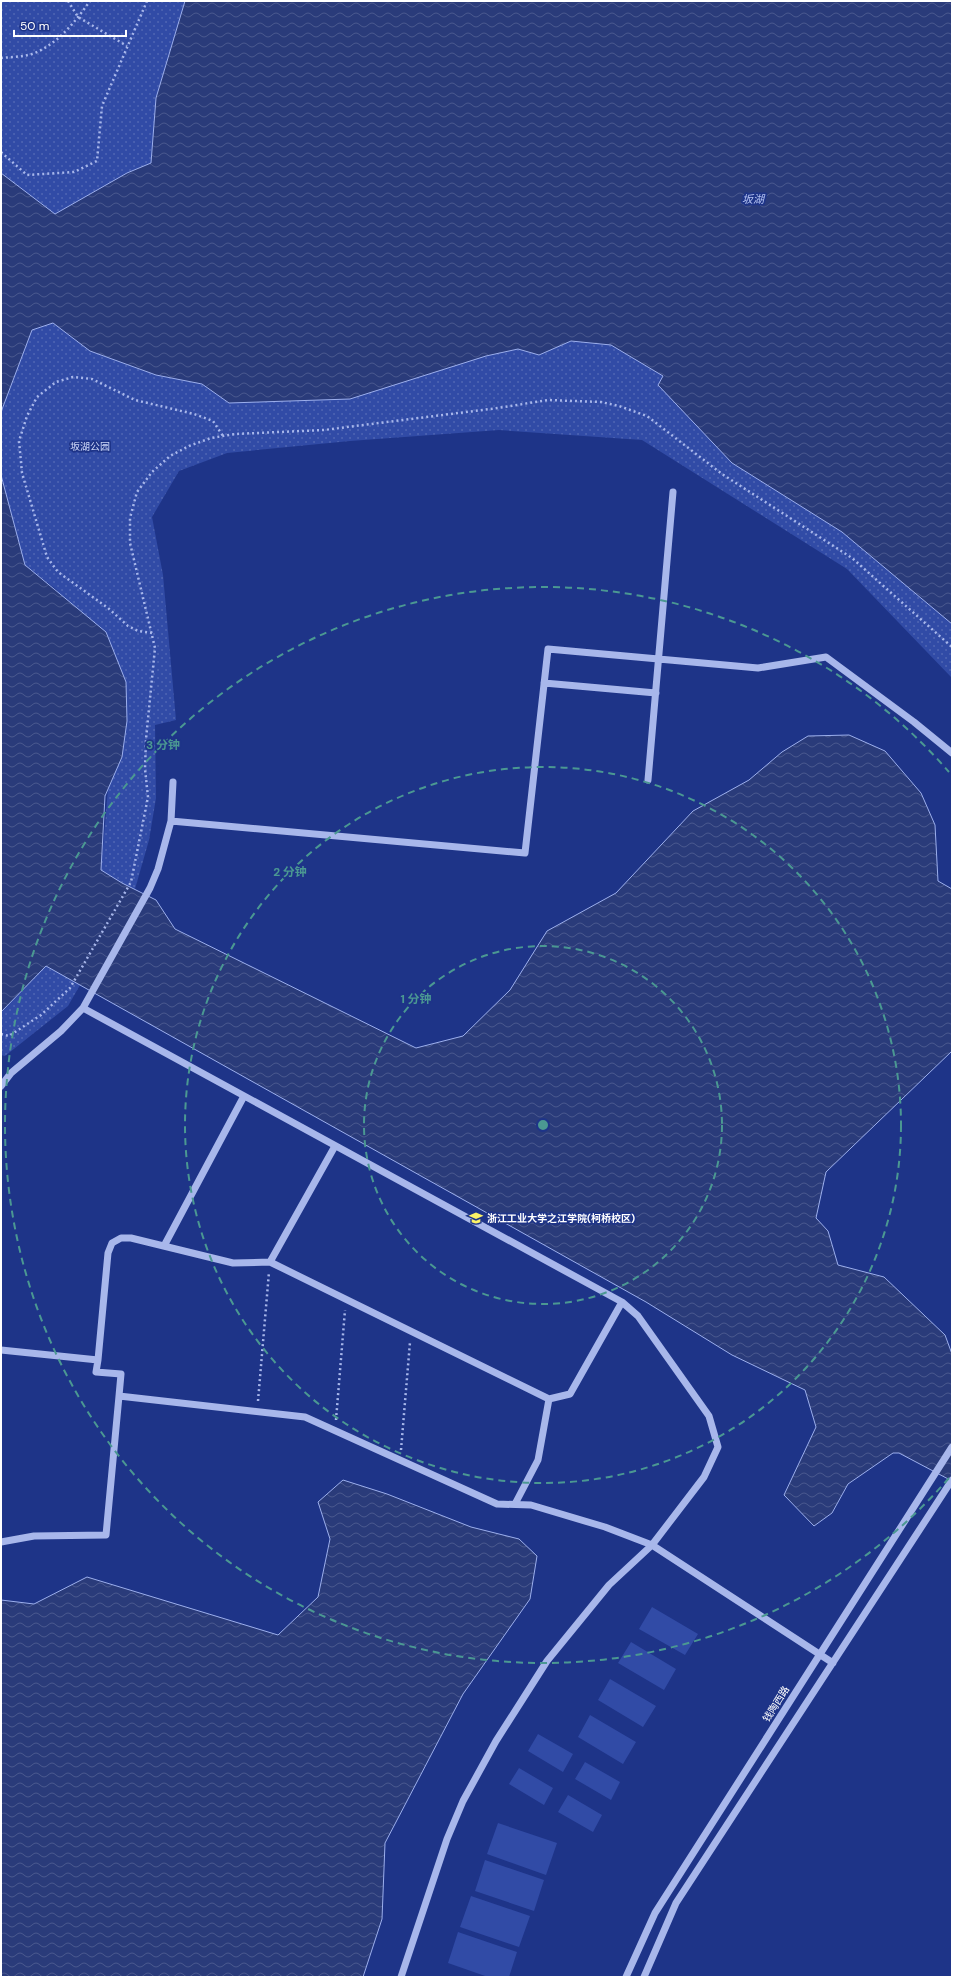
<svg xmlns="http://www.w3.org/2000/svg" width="953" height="1978" font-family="'DM Sans','Noto Sans SC',sans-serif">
<defs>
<pattern id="park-dots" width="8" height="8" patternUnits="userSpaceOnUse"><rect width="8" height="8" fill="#314ba6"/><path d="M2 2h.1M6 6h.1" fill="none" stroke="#5066b3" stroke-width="1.8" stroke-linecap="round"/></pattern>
<pattern id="water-waves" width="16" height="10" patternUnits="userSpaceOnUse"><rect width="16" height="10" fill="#2a3b7a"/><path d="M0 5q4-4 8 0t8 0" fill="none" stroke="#4a588e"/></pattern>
</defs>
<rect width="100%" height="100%" fill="#1e3488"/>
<!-- park -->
<path fill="url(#park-dots)" d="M1 1H185L156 98 151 163 127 173 55 214 1 173Z
M53 323 90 351 156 375 202 384 229 403 486 356 518 349 539 355 571 341 611 345 663 376 732 463 842 532 952 624V678L847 569 642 440 499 430 350 441 227 453 179 471 152 517 163 575 176 720 155 725 156 798 149 840 135 889 68 1006 5 1056 1 1055V1012L46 966 68 978 122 883 101 870 108 789 122 757 57 590 25 565 1 475V412L32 330Z"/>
<!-- pitch -->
<path fill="#314ba6" d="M652 1607 698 1634 685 1655 639 1629Z
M631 1642 676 1669 664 1690 618 1663Z
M610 1679 656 1706 643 1727 598 1700Z
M590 1715 636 1742 623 1764 578 1737Z
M538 1734 573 1754 563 1772 528 1751Z
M585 1762 620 1782 611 1800 575 1779Z
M519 1768 553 1788 544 1805 509 1784Z
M568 1795 602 1815 593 1832 558 1812Z
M498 1823 557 1843 546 1875 487 1854Z
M485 1860 544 1880 534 1911 475 1891Z
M471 1896 530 1916 519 1947 460 1927Z
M458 1932 517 1952 509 1977H488L448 1963Z"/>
<!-- water -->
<path fill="url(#water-waves)" stroke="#9cafed" d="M185 1H952V624L842 532 732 463 658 385 663 376 611 345 571 341 539 355 518 349 486 356 350 399 229 403 202 384 156 375 90 351 53 323 32 330 1 412V173L55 214 127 173 151 163 156 98Z
M1 475 25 565 106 632 126 682 127 721 122 757 105 796 101 870 122 883 156 900 175 929 416 1048 463 1036 510 990 547 931 616 893 693 811 749 780 782 752 808 736 849 735 885 751 921 793 935 825 938 881 952 889V1051L826 1172 816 1218 828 1231 838 1265 884 1277 945 1335 952 1354V1481L899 1453H893L848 1484 832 1513 814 1526 784 1495 816 1427 805 1390 732 1355 646 1302 46 966 1 1012Z
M343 1480 387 1494 471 1527 519 1539 537 1556 530 1599 463 1694 385 1843 382 1919 363 1977H1V1600L34 1604 87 1577 278 1635 318 1597 330 1539 318 1502Z"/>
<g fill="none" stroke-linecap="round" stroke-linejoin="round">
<!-- path -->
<path stroke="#a8b7eb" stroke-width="2.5" stroke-dasharray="2 3" stroke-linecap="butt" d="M68 1 78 17 127 46
M1 58C11 57 22 57 32 54 57 45 75 22 90 1
M1 152 27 175 74 172 97 161 102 106 147 1
M152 633 138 631 128 626 108 608 58 572 47 557 22 473 19 441 27 416 37 397 56 382 73 377 92 379 135 400 194 414 213 421 223 436
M1 1034 9 1036 41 1015 70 988 131 882 148 797 145 769 146 739 155 648 130 543V518L137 492 152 472 170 456 189 446 211 438 235 434 324 430 498 408 548 400 601 402 619 406 647 416 722 474 852 558 952 647
M258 1401 269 1272
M336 1420 345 1310
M401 1450 410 1342"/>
<!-- minor -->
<path stroke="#a8b7eb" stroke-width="7" d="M544 683 656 693
M648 780 673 492
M171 821 525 853 548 649 758 668 826 657 914 722 952 753
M83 1008 622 1302 638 1316 709 1416 718 1447 704 1477 652 1545 609 1585 547 1661 496 1741 463 1801 447 1839 401 1977
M1 1086 11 1073 61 1031 83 1008 150 888 158 869 171 821 173 782
M164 1246 244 1096
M270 1262 335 1146
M1 1350 98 1360 96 1372 121 1374 119 1396
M98 1360 108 1253 112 1243 121 1238H131L233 1263 270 1262 549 1399 538 1460 515 1504
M549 1399 570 1394 622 1302
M1 1542 34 1536 106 1535 119 1396 305 1417 497 1504 531 1505 605 1527 652 1545 833 1663
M626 1977 655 1913 952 1447
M644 1977 676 1903 952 1480"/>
</g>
<!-- distance rings -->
<g fill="none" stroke="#4b9892" stroke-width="2" stroke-dasharray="7 5">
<circle cx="543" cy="1125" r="179"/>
<circle cx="543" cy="1125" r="358"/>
<path d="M949 1478A538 538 0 1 1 949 772"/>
</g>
<!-- icons -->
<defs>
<g id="university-bare" transform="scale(1.08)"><path d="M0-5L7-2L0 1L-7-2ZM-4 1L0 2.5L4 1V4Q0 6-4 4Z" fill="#faf167" stroke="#1e3488" stroke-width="2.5" paint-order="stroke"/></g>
</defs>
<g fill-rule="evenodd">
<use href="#university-bare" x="476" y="1218"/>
</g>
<g text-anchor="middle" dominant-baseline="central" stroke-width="3.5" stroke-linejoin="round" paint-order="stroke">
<!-- park labels -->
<g font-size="10" fill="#cdd7f8" stroke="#1e3488">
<text x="90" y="446">坂湖公园</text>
</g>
<!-- poi labels -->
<g font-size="10" font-weight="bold" fill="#fff" stroke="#1e3488" text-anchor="start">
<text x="487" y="1218">浙江工业大学之江学院(柯桥校区)</text>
</g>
<!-- street labels -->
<g font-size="10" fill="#fff" stroke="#1e3488">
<text transform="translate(776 1704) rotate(-58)">钱陶西路</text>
</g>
<!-- water labels -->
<g font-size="11" font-style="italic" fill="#b4c2f2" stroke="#1e3488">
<text x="753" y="199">坂湖</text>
</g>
</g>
<circle cx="543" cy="1125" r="6" fill="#4b9892" stroke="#1e3488" stroke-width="2"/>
<g font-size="12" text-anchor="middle" font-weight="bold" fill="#4b9892" stroke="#1e3488" stroke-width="3.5" stroke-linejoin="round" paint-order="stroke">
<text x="163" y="749">3 分钟</text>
<text x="290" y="876">2 分钟</text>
<text x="416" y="1003">1 分钟</text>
</g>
<!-- border -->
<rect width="953" height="1978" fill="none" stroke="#ffffff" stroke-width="4"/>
<!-- scale -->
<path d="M14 30v6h112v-6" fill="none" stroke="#ffffff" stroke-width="2"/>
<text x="20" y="30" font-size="12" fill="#ffffff" stroke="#1e3488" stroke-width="3" paint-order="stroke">50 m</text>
</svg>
